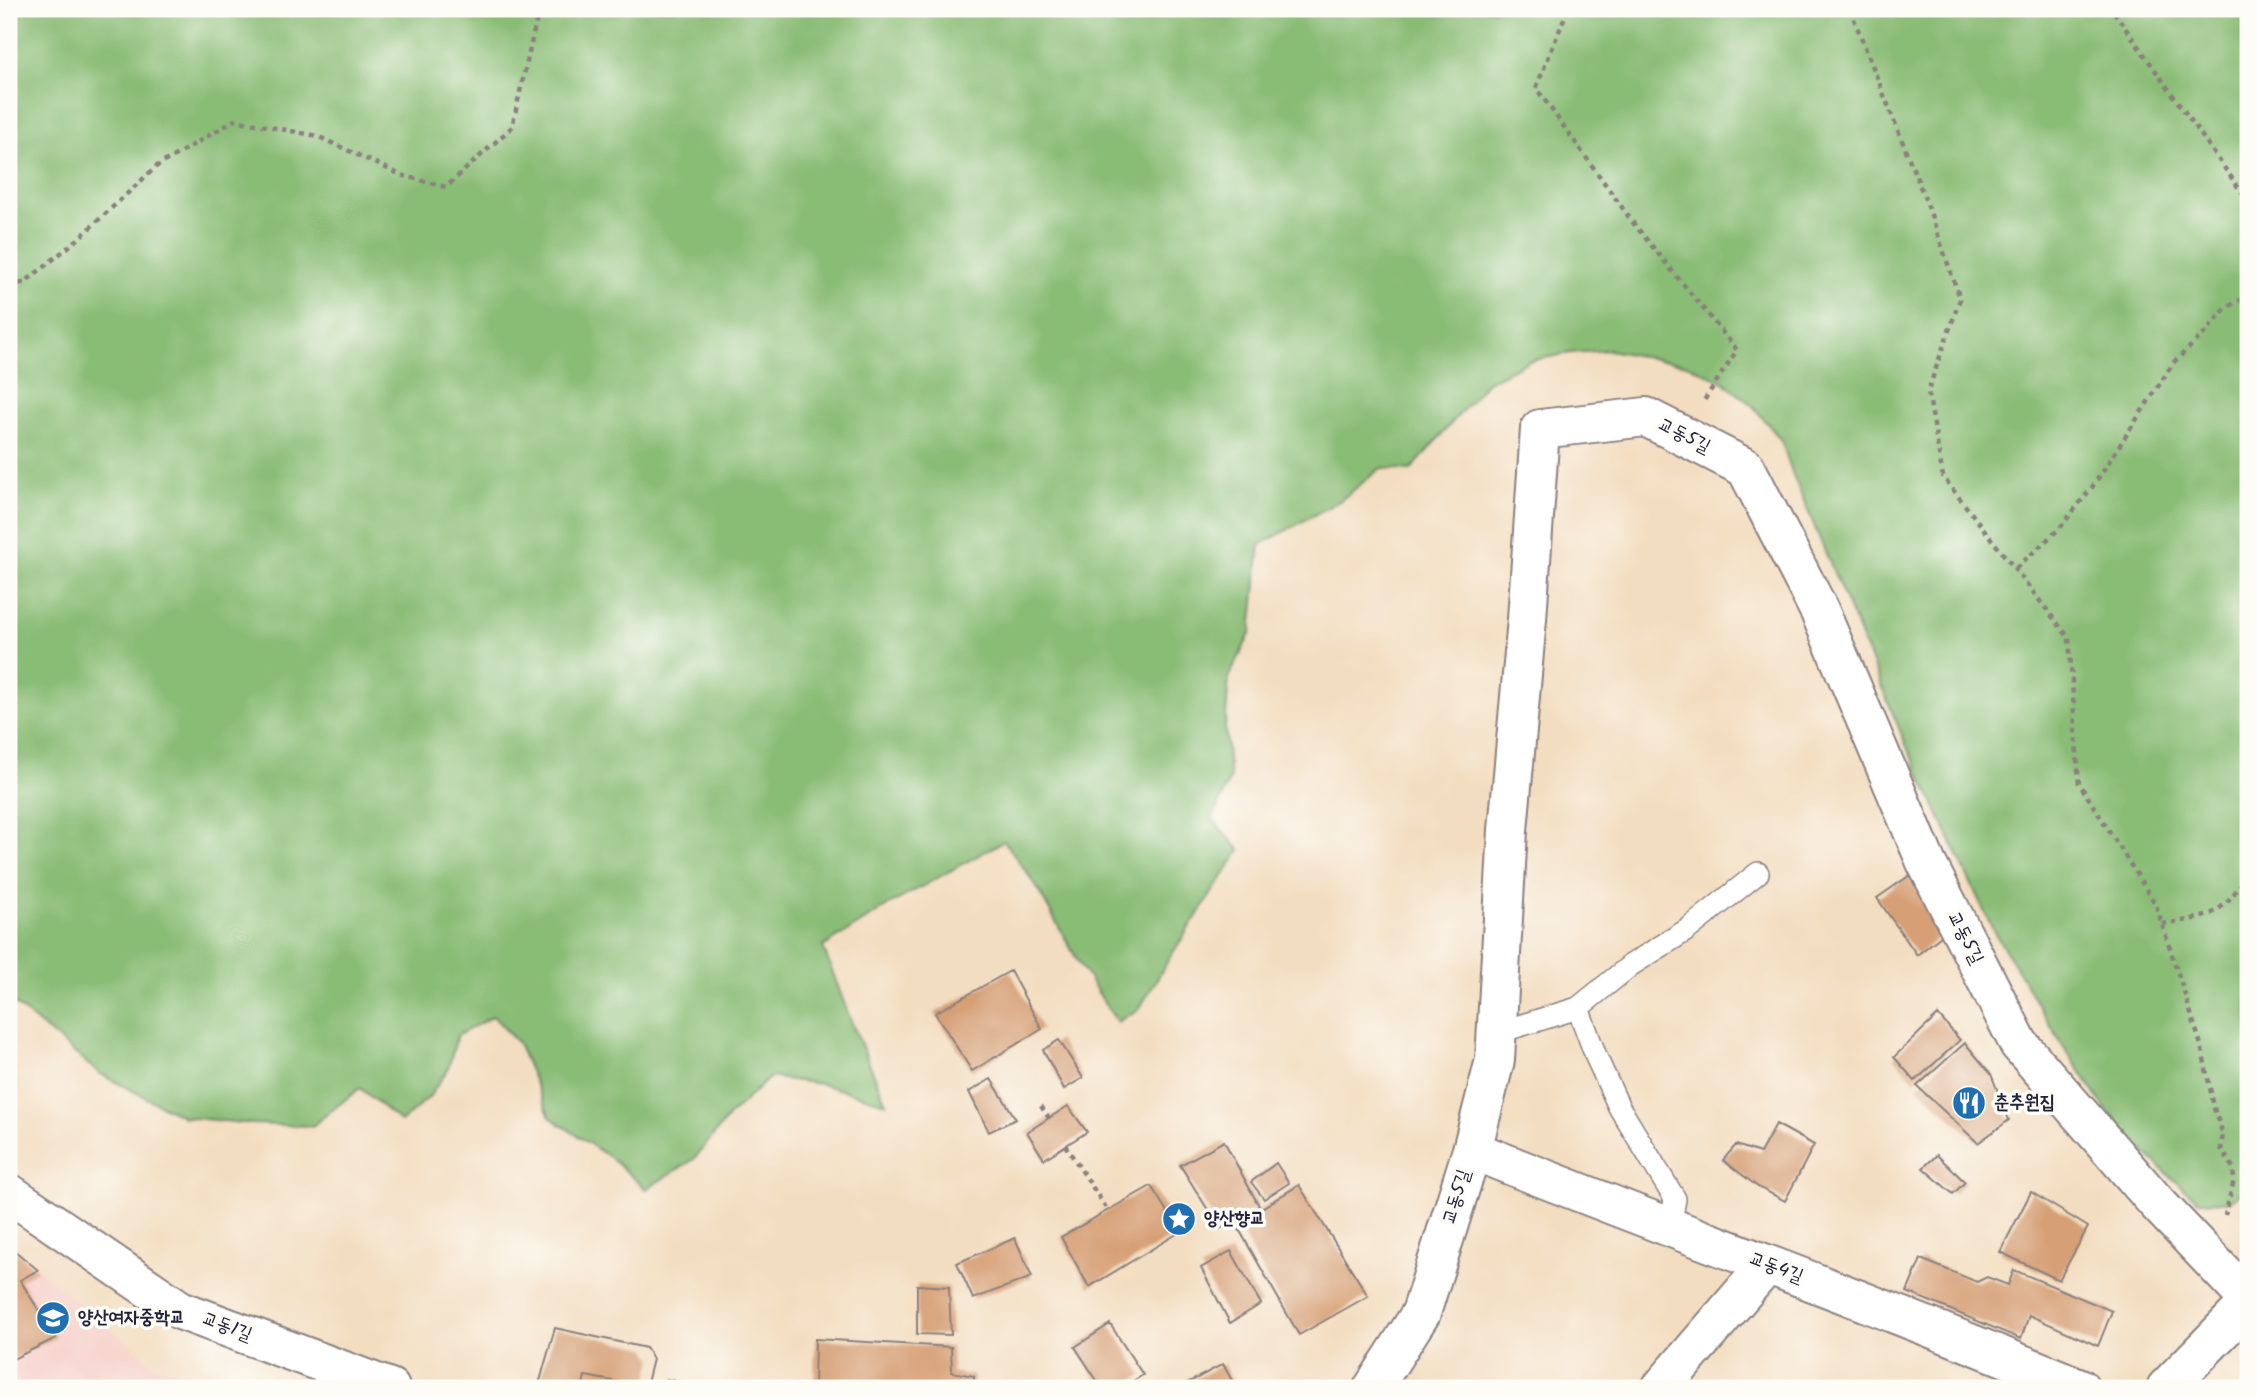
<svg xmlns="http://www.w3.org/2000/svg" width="2257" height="1397" font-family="Kalam,'Poor Story',sans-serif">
<rect width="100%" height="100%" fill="#fdfcf7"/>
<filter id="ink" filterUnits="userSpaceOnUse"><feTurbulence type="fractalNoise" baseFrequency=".0143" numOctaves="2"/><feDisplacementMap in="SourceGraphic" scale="14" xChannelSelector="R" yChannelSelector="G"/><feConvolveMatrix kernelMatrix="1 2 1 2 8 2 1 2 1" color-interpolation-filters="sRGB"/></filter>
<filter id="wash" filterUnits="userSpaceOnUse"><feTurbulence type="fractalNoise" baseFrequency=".00686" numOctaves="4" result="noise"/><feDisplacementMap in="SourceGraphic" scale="28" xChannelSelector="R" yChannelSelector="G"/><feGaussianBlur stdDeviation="1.57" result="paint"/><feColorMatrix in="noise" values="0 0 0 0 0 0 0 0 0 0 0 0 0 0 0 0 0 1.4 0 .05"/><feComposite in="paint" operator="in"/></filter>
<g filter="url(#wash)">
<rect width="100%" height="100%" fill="#f3ddc0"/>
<!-- built -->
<path fill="#f7d0ca" d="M9 1246 155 1366 255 1388H9Z"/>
<!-- forest -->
<path fill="#89bc75" stroke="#566f58" stroke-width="2" d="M9 9H2248V1189L2228 1202 2198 1201 2139 1148 2105 1108 2065 1049 1993 930 1907 747 1793 475 1781 440 1753 406 1722 381 1688 365 1609 350 1571 353 1529 361 1487 382 1411 470 1381 468 1341 500 1260 545 1251 632 1229 677 1225 727 1230 778 1212 819 1240 850 1170 957 1139 1009 1117 1022 1079 963 1035 884 1004 841 889 905 823 947 851 1021 886 1103 821 1084 770 1077 729 1116 694 1159 646 1189 612 1159 550 1117 518 1043 493 1016 457 1036 448 1069 429 1097 401 1122 360 1088 312 1126 253 1124 184 1117 100 1074 9 999Z"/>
<g id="blocks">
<!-- building -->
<path fill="#d69f75" d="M1909 876 1946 932 1917 955 1877 898Z
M1010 971 1042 1029 972 1071 935 1013Z
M1938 1015 1960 1040 1915 1081 1894 1057Z
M1059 1040 1083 1078 1064 1089 1043 1050Z
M1965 1043 1991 1074 2009 1120 1978 1143 1917 1086Z
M991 1079 1016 1119 989 1132 969 1092Z
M1068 1106 1087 1132 1044 1159 1027 1132Z
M1776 1124 1814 1145 1785 1201 1758 1187 1723 1160 1736 1145 1760 1153Z
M1224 1141 1259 1206 1220 1229 1180 1165Z
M1937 1155 1965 1182 1953 1194 1923 1168Z
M1276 1163 1289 1183 1264 1199 1251 1182Z
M1299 1185 1368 1296 1299 1335 1236 1224Z
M1151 1186 1180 1232 1089 1287 1061 1237Z
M2031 1192 2088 1227 2059 1280 2000 1252Z
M1015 1238 1032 1277 973 1299 957 1263Z
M9 1246 38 1270 20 1280 56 1338 9 1361Z
M1231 1251 1261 1304 1230 1323 1201 1268Z
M1921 1259 1977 1282 1987 1277 2008 1285 2014 1270 2112 1311 2098 1346 2029 1315 2021 1339 1907 1292Z
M917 1285 949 1287 951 1335 917 1334Z
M1110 1324 1143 1375 1121 1388H1102L1075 1347Z
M555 1328 646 1348 653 1359 646 1387 585 1376 583 1385 593 1388H538Z
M815 1339 951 1347 952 1372 974 1376V1388H814Z
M1223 1364 1236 1388H1177L1195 1379Z
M666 1379 706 1387V1388H665Z"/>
</g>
</g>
<g filter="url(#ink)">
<use href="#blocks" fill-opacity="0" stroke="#8a807e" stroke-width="2"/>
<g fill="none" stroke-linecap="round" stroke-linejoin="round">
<!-- lane casing -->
<g stroke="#8a807e" stroke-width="24">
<path id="lane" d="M1578 1008 1597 1059 1619 1107 1675 1199 1670 1228
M1496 1033 1578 1008 1631 965 1687 930 1758 873"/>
</g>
<!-- street casing -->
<g stroke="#8a807e" stroke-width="42">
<path id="street" d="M1472 1150C1674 1231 1879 1304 2080 1388
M9 1193 180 1310 390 1388
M1373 1388 1421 1313 1472 1150 1495 1060 1508 830 1527 619 1540 429 1646 417 1746 468 1820 612 1926 862 2019 1044 2157 1203 2248 1299
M1661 1388 1767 1265"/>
</g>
<!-- secondary casing -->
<g stroke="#8a807e" stroke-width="42">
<path id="secondary" d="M2166 1388 2248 1304"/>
</g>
<!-- path -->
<path stroke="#8a807e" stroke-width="4.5" stroke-dasharray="5 5" stroke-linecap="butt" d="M1568 9 1536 88 1634 224 1737 350 1703 402
M1850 9 1929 209 1960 299 1928 391 1943 477 2069 638 2079 783 2156 905 2201 1045 2215 1112 2223 1134 2221 1148 2233 1168 2234 1180 2225 1215
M2114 12 2248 201
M9 284 24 283 77 240 157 166 235 120 317 136 401 175 446 187 512 127 539 9
M2016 568 2059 529 2093 486 2174 362 2205 333 2226 308 2248 296
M2162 924C2214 916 2217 918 2248 875
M1041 1106 1049 1118
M1065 1145 1108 1211"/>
<!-- lane -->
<use href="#lane" stroke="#fff" stroke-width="21"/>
<!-- street -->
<use href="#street" stroke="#fff" stroke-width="38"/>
<!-- secondary -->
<use href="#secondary" stroke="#fff" stroke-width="38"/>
</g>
</g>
<!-- icons -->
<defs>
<g id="restaurant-disc" transform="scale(1.75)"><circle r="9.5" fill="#1f6fb2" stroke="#fdfcf7"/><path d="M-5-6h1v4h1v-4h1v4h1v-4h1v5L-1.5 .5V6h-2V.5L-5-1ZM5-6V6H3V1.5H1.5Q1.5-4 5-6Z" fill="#fff"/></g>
<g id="sight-disc" transform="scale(1.75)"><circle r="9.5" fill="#1f6fb2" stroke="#fdfcf7"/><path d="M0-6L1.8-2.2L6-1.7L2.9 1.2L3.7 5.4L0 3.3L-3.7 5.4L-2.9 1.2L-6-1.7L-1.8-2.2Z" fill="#fff"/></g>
<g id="school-disc" transform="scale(1.75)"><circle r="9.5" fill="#1f6fb2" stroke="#fdfcf7"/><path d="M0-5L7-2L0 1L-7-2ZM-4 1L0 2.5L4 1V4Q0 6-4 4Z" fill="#fff"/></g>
</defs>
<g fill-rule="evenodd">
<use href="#restaurant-disc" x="1969" y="1103"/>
<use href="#sight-disc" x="1179" y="1219"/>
<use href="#school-disc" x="53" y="1318"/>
</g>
<g text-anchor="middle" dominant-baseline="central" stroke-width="7" stroke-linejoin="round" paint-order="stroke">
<!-- street labels -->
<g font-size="19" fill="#22223b" stroke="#fdfcf7">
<text transform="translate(1684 436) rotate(27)">교동5길</text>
<text transform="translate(1965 938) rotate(63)">교동5길</text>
<text transform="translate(1457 1197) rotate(-73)">교동5길</text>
<text transform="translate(1776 1268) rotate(21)">교동4길</text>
<text transform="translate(227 1327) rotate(21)">교동1길</text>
</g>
<!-- poi labels -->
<g font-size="19" font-weight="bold" fill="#22223b" stroke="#fdfcf7" text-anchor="start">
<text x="1994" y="1103">춘추원집</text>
<text x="1204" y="1219">양산향교</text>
<text x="78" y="1318">양산여자중학교</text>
</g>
</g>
<!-- margin -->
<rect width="2257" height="1397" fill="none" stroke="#fdfcf7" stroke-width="35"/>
</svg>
